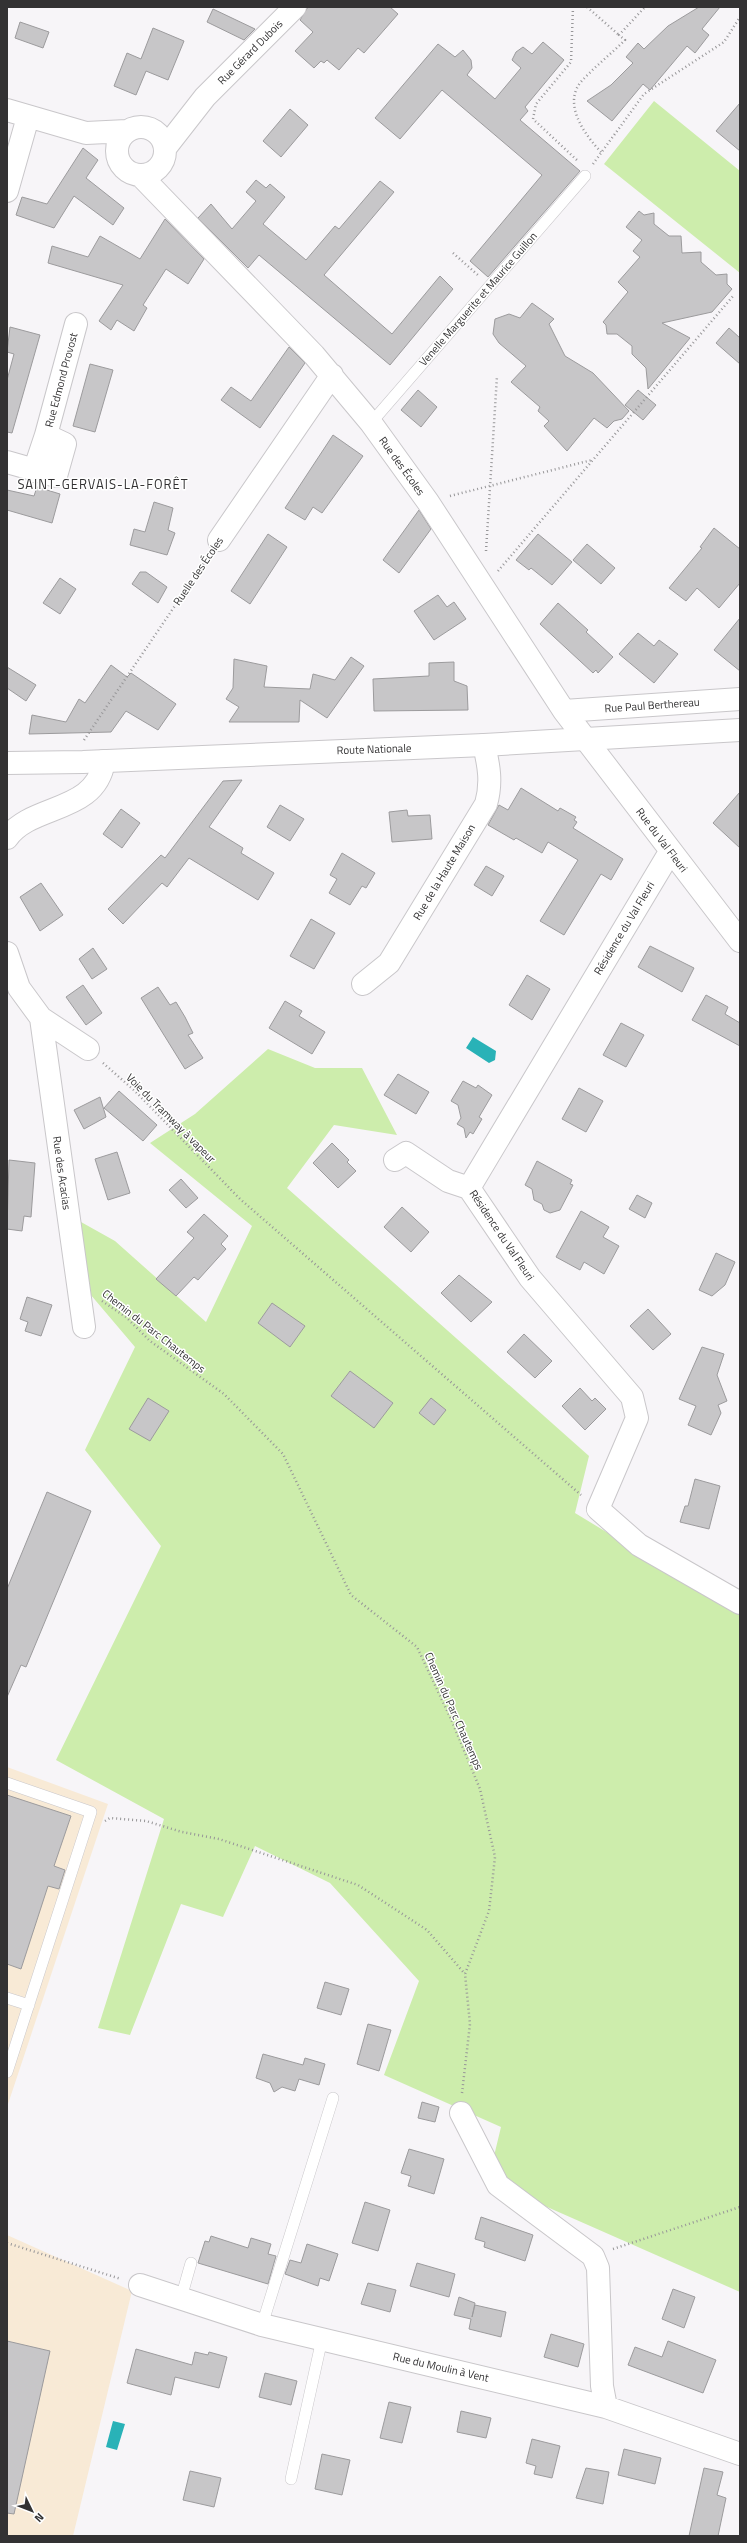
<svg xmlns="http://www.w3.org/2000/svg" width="747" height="2543" font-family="'Titillium Web',sans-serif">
<rect width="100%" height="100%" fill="#f7f5f8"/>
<!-- commercial -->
<path fill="#f8ead6" d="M7 1767 108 1804 7 2107Z
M7 2235 132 2291 73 2536H7Z"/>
<!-- green -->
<path fill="#cdedac" d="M654 101 740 171V273L604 164Z
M268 1049 315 1068H362L397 1135 334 1125 287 1188 589 1456 575 1513 740 1613V2292L488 2181 501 2127 384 2075 419 1981 330 1883 255 1846 223 1917 181 1904 130 2035 98 2028 164 1819 56 1760 161 1546 85 1450 135 1347 68 1268 81 1222 115 1241 206 1322 252 1226 150 1143 195 1114Z"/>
<!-- water -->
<path fill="#29b2b7" d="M473 1037 496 1051 495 1060 489 1063 466 1048Z
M113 2421 125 2424 117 2450 106 2447Z"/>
<!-- building -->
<path fill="#c7c6c8" stroke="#9c9b9d" d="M308 7H390L398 14 364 53 358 48 339 70 327 60 324 63 321 61 314 68 295 51 313 32 300 20Z
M699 7H720L702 29 709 35 695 53 687 46 650 90 643 84 612 121 587 101 611 85 633 63 626 57 638 43 644 49 668 26Z
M213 9 255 29 244 40 207 22Z
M20 22 49 32 43 48 15 38Z
M153 28 184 41 168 80 146 71 136 95 114 86 127 53 141 59Z
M543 42 564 60 525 107 528 111 520 120 580 171 488 277 470 261 542 175 442 90 400 139 375 118 438 44 455 57 463 50 471 60 472 68 467 75 495 99 521 68 512 60 516 52 523 47 532 54Z
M740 103V151L716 131Z
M290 109 308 125 281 157 263 141Z
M83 148 98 160 86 178 124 208 113 225 74 196 54 228 16 215 22 197 47 204Z
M256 180 266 188 270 184 285 197 263 224 306 260 335 226 339 229 380 181 394 192 324 275 392 334 440 276 453 289 390 365 259 255 248 268 198 218 211 204 232 229 256 201 246 192Z
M639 211 644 215 654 213V224L669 236H681L682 253 701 252V262L716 275 727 274V284L732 289 712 312 662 323 690 338 648 389 646 368 632 354V346L617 334H607L606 325 603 322 628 292 618 282 640 257 633 251 642 240 626 227Z
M165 219 204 259 188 284 166 269 143 305 147 308 134 331 117 320 111 330 99 321 123 285 48 263 52 246 88 257 100 236 140 259Z
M532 303 554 319 549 324 565 356 593 373 629 411 622 419 614 421 607 428 594 418 567 451 544 426 549 421 538 411 540 407 511 382 526 366 499 343 493 334 495 319 509 314 520 318Z
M10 327 40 335 12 433 7 432V380L14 354 7 352Z
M729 328 740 338V364L716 343Z
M289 347 305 363 260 428 221 400 231 387 251 401Z
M90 364 113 370 95 432 73 426Z
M418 390 437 407 421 427 401 410Z
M638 390 656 405 643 420 625 405Z
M333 435 363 456 322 513 313 507 305 520 285 508Z
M37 487 60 494 52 523 7 510V490L34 496Z
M154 502 173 508 168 530 175 533 167 555 130 545 134 529 145 532Z
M419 510 431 529 399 573 383 560Z
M714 528 740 549V583L719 608 697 588 686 601 669 588 702 548 700 547Z
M268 534 287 547 250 604 231 591Z
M538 534 572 562 552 585 531 568 529 570 516 560Z
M587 544 615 568 601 584 573 560Z
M140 572H146L167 587 158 603 132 584Z
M60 578 76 589 60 614 43 603Z
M438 595 447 607 454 602 466 619 434 640 414 611Z
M558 603 588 630 586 632 613 657 598 673 596 670 593 673 540 624Z
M740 618V671L714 650Z
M638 633 654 646 659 640 678 654 654 683 619 654Z
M351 657 364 666 327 718 300 700 299 722H229L239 707 226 699 233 688 234 659 267 666 264 687 310 689 313 674 335 680Z
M454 662V681L467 686 468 710 374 711 373 679 429 676V663Z
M111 665 127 677 131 673 176 704 158 730 126 711 111 732 29 734 32 715 66 722 79 699 85 703Z
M7 667 36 685 26 701 7 688Z
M242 780 209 827 243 848 241 853 274 873 258 900 189 858 167 887 162 883 123 924 108 909 161 855 165 858 223 781Z
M521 788 558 811 560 808 576 817 574 820 577 822 573 828 623 859 611 880 601 874 564 935 540 921 578 860 548 842 542 853 516 838 514 840 488 825 499 805 508 810Z
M740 792V848L713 823Z
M280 805 304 819 290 841 267 827Z
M121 809 140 823 122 848 103 834Z
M407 810 408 816 430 815 432 839 392 842 389 812Z
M342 853 375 873 366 888 362 886 350 905 329 893 337 879 330 875Z
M486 866 504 876 492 896 474 885Z
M41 883 63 915 40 931 20 897Z
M311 919 335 933 314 969 290 956Z
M650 946 694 968 682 992 638 967Z
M93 948 107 969 92 979 79 959Z
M527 975 550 989 532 1020 509 1005Z
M83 985 102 1013 86 1025 66 997Z
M158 987 170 1005 176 1002 185 1017 193 1033 188 1035 203 1058 185 1069 141 998Z
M706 995 728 1007 725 1014 740 1023V1046L692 1020Z
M285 1001 302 1011 299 1016 325 1032 312 1054 269 1028Z
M621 1023 644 1035 626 1067 603 1055Z
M398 1074 429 1092 416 1114 384 1095Z
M463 1081 476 1088 478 1085 492 1095 479 1117 482 1119 473 1134 470 1132 466 1138 464 1128 457 1124 461 1118 458 1105 451 1101Z
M579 1088 603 1101 586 1132 562 1119Z
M119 1091 157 1125 143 1141 104 1108Z
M100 1097 106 1117 84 1129 74 1110Z
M332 1143 349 1160 347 1162 356 1171 338 1188 313 1163Z
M117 1152 130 1193 108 1200 95 1159Z
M9 1160 35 1163 31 1217 24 1216 22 1231 7 1229Z
M537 1161 572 1180 570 1184 573 1185 560 1210 550 1213 544 1210 542 1204 534 1200 532 1189 525 1185Z
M181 1179 198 1198 186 1208 169 1190Z
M637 1195 652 1203 645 1218 629 1209Z
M402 1207 429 1232 411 1252 384 1227Z
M581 1211 609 1227 603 1237 619 1246 604 1274 584 1262 580 1270 556 1257Z
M204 1214 228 1236 221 1244 226 1249 198 1280 194 1277 176 1296 156 1279 194 1238 187 1232Z
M716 1253 735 1262 725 1285 712 1296 699 1290Z
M459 1275 492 1302 471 1322 441 1293Z
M27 1297 52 1305 41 1336 25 1331 28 1322 20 1319Z
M272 1303 305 1326 290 1347 258 1323Z
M648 1309 671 1334 653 1350 630 1326Z
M524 1334 552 1361 535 1378 507 1352Z
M702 1347 724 1354 717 1375 727 1401 718 1405 721 1413 711 1435 688 1425 696 1406 679 1399Z
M350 1371 393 1403 374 1428 331 1396Z
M580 1388 592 1401 595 1398 606 1409 585 1430 562 1406Z
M148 1398 169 1411 150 1441 129 1429Z
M431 1398 446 1410 434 1425 419 1413Z
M695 1479 720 1486 709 1529 680 1522 685 1506H688Z
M47 1492 91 1511 26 1667 21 1665 7 1697V1589Z
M7 1795 71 1816 54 1866 65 1870 59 1889 48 1886 21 1969 7 1964Z
M325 1982 349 1989 341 2015 317 2008Z
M368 2024 391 2030 379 2071 357 2064Z
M263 2054 303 2065 305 2058 325 2064 319 2085 299 2079 295 2091 282 2087 274 2092 270 2083 256 2078Z
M422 2102 439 2107 435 2122 418 2118Z
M409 2149 444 2159 434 2194 408 2186 411 2176 401 2173Z
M365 2202 390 2210 378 2251 352 2243Z
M481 2217 533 2235 525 2261 484 2247 485 2242 475 2239Z
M211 2236 248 2248 251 2238 271 2244 268 2254 276 2256 268 2284 198 2263 205 2241 209 2242Z
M307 2244 338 2254 329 2281 320 2278 318 2286 285 2274 290 2260 301 2263Z
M417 2263 455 2274 449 2297 410 2286Z
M368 2283 396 2290 390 2312 361 2304Z
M673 2289 695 2297 684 2328 662 2319Z
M459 2297 475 2303 472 2317 475 2305 506 2312 501 2337 469 2329 471 2319 454 2315Z
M551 2334 584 2344 578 2367 544 2357Z
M7 2341 50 2351 14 2514 7 2513Z
M668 2341 716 2360 703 2393 628 2365 635 2347 662 2357Z
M136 2349 192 2365 195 2352 208 2355 209 2352 227 2357 219 2388 175 2377 171 2395 127 2383Z
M265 2373 297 2381 291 2405 259 2397Z
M389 2402 411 2407 402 2443 380 2438Z
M461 2411 491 2418 486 2438 457 2432Z
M532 2439 560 2446 552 2478 534 2474 536 2466 526 2463Z
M624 2449 661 2458 655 2484 618 2475Z
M322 2454 350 2460 342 2495 315 2489Z
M586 2468 609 2472 603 2504 576 2498Z
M704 2468 723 2472 717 2495 726 2498 718 2536H689Z
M190 2471 221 2478 214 2507 183 2500Z"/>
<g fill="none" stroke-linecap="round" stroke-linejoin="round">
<!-- service casing -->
<g stroke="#c9c7ca" stroke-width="12">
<path id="service" d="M371 423 585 176
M7 1783 91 1812 7 2072
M7 1998 29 2005
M181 2298 191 2263
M262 2325 333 2098
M291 2479 322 2339"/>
</g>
<!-- minor casing -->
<g stroke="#c9c7ca" stroke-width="24">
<path id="minor" d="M7 110 86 133 127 131
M117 151a24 24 0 1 1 48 0a24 24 0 1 1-48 0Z
M166 147 205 97 295 7
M140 175 314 355 371 423 428 502 564 711 740 941
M7 191 28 117
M46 435 76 324
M7 462 56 476 65 444 46 435 34 471
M219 540 332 375
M564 711 740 699
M7 838C32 803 96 814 104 761
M670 852 469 1188 530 1278 632 1397 637 1418 598 1509 639 1545 740 1603
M7 953 19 988 41 1018 88 1049
M363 984 389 963 486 804C492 783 489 766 484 745
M41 1018 84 1327
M395 1160 406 1153 448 1181 469 1188
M461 2113 498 2185 593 2256 598 2268 602 2386 606 2407
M140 2285 262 2325 606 2407 740 2454"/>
</g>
<!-- secondary casing -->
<g stroke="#c9c7ca" stroke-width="24">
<path id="secondary" d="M7 763 83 762 484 745 740 730"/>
</g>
<!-- path -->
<path stroke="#979698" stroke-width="2.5" stroke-dasharray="1 3" stroke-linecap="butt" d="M573 7 571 62 536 104 533 119 579 162
M587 7 619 35
M601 152C586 136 563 106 580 83 593 68 611 54 625 40L619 35 645 7
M593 164 644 94 724 42 740 17
M453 253 479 276
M450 496 592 460
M486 551 497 376
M498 571 734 295
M84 740 208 557
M103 1063 135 1091 240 1199 581 1495
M102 1301 126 1317 150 1341 224 1394 283 1454 351 1595 417 1647 451 1719 480 1789 495 1857 489 1911 465 1974 470 2024 462 2093
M105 1821 110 1818 146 1821 182 1832 219 1839 358 1885 427 1930 465 1974
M7 2243 121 2279
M613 2249 740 2207"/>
<!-- service -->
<use href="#service" stroke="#fff" stroke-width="11"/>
<!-- minor -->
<use href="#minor" stroke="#fff" stroke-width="22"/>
<!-- secondary -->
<use href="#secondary" stroke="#fff" stroke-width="22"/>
</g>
<g text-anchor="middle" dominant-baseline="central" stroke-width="3" stroke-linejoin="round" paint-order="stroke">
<!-- street labels -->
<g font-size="11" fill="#333233" stroke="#fff">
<text transform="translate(250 52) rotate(-45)">Rue Gérard Dubois</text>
<text transform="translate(478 299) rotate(-49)">Venelle Marguerite et Maurice Guillon</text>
<text transform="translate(61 380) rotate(-75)">Rue Edmond Provost</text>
<text transform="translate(402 466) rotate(54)">Rue des Écoles</text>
<text transform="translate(198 571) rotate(-56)">Ruelle des Écoles</text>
<text transform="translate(652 705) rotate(-4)">Rue Paul Berthereau</text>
<text transform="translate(374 749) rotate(-2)">Route Nationale</text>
<text transform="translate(662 840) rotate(53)">Rue du Val Fleuri</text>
<text transform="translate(444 872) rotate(-59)">Rue de la Haute Maison</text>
<text transform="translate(624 928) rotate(-59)">Résidence du Val Fleuri</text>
<text transform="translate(171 1118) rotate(45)">Voie du Tramway à vapeur</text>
<text transform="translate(62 1173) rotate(82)">Rue des Acacias</text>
<text transform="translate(502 1235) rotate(56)">Résidence du Val Fleuri</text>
<text transform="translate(154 1331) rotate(38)">Chemin du Parc Chautemps</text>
<text transform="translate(454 1711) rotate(66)">Chemin du Parc Chautemps</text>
<text transform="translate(441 2367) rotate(13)">Rue du Moulin à Vent</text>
</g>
<!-- quarter labels -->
<g font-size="13" letter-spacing="1" fill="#333233" stroke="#fff">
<text x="103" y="484">SAINT-GERVAIS-LA-FORÊT</text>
</g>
</g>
<!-- border -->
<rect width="747" height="2543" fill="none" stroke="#333233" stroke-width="16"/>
<!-- north arrow -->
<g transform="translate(32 2511) rotate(133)" stroke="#ffffff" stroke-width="3" paint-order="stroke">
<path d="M0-3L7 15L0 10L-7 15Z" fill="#333233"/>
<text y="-6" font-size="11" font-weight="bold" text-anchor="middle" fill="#333233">N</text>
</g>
</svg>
